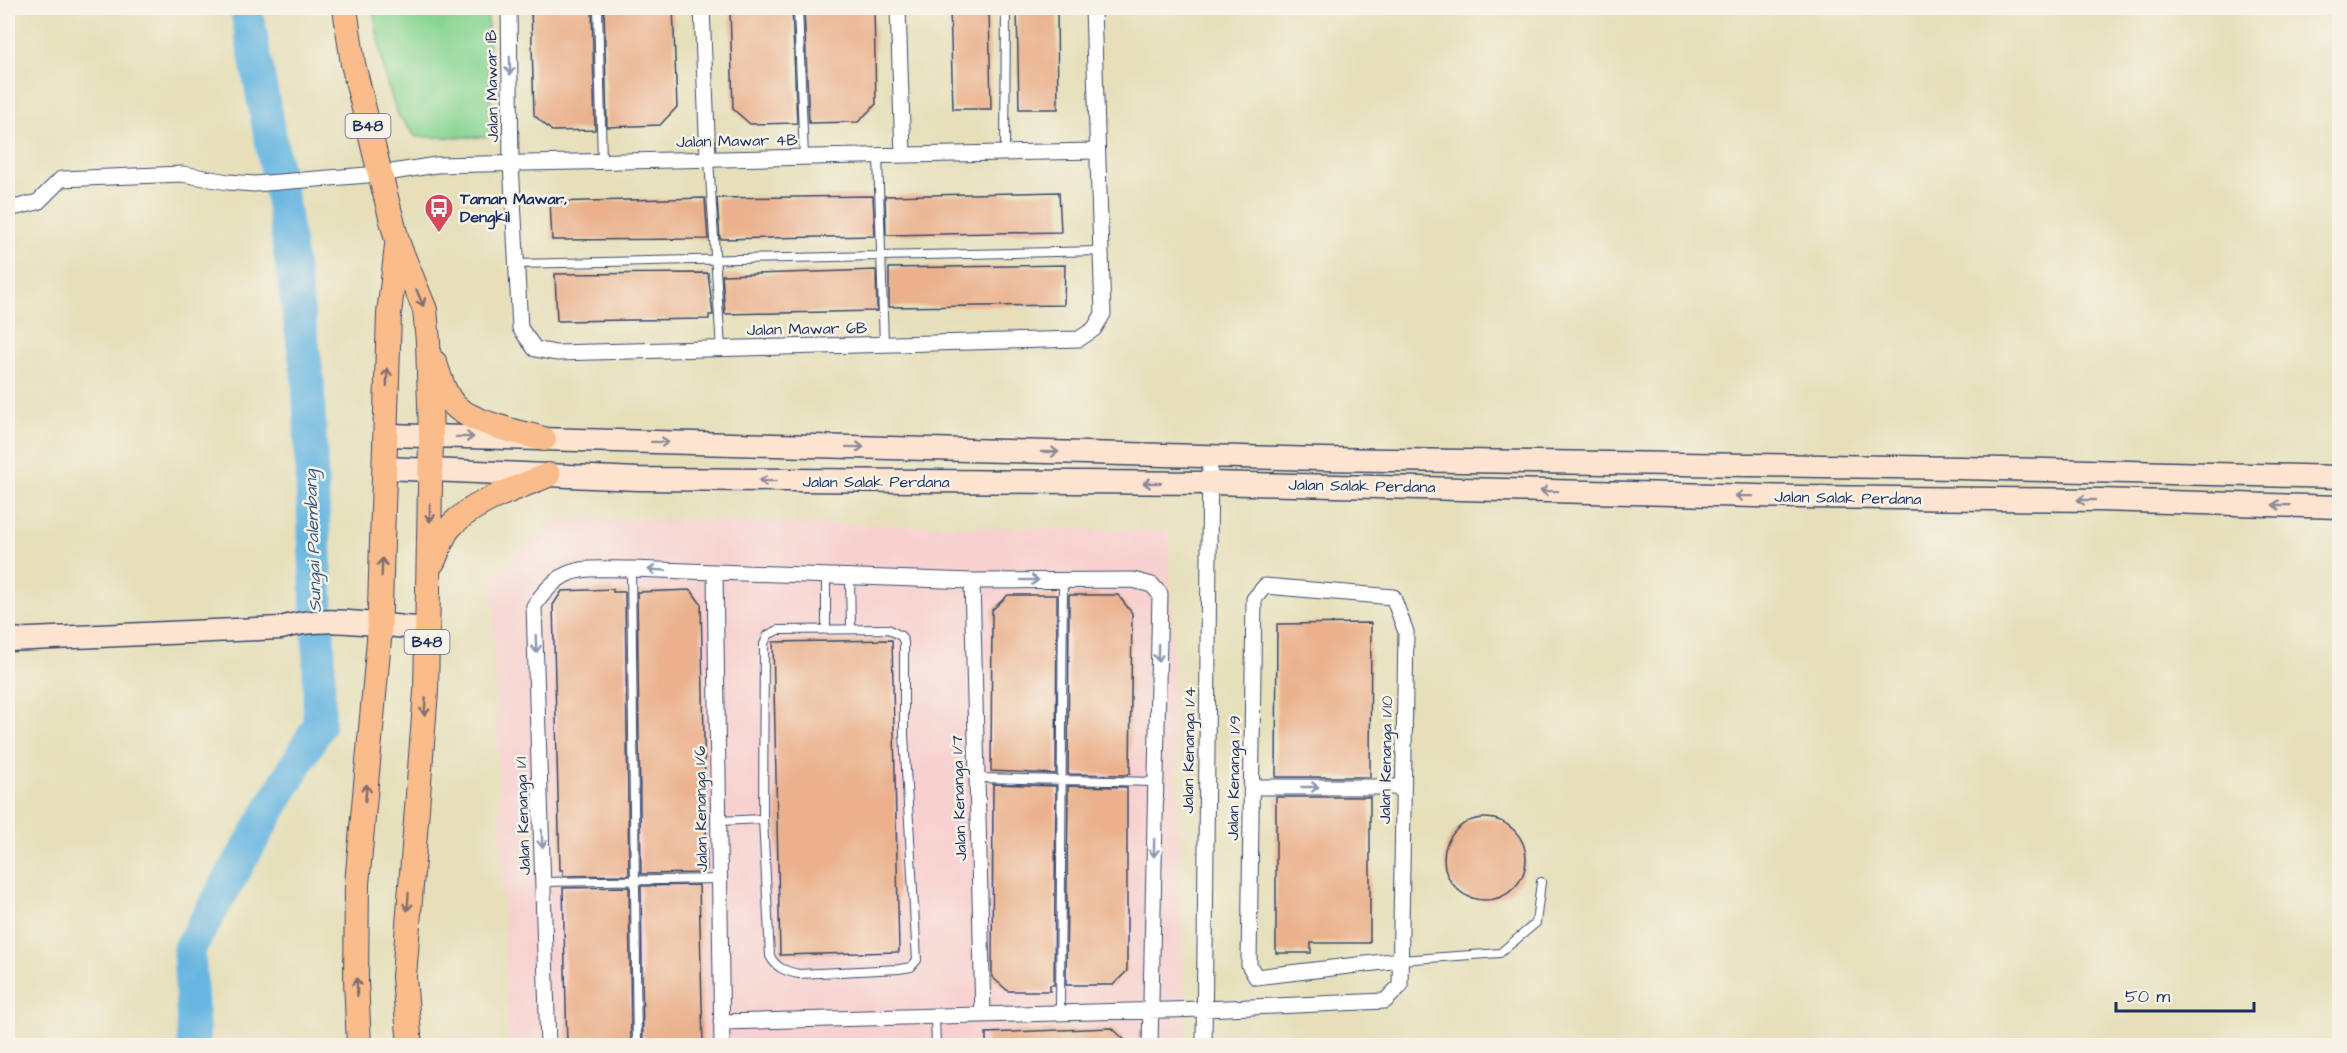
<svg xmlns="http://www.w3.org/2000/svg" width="2347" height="1053" font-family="'Architects Daughter',sans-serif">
<rect width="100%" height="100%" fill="#f7f3e8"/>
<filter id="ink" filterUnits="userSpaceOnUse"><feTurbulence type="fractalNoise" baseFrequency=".0167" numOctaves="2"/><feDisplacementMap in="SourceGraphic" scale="12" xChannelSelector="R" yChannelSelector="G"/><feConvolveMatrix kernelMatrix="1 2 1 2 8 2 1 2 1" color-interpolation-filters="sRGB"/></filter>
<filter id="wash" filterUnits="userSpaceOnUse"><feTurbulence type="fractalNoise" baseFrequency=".008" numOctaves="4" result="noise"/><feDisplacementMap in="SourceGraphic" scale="24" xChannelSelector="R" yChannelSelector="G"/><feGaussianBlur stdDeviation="1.35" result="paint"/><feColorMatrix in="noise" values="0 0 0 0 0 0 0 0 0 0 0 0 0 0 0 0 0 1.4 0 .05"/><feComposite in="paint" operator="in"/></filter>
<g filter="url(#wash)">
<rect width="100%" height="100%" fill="#e6dfba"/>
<!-- built -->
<path fill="#f7d0cf" d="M556 518 1169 531 1186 1045H508L492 577Z
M1279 1033 1278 1045H1219V1034Z"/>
<!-- green -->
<path fill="#88d592" stroke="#528278" stroke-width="1.5" d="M373 8H487L492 131 488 137H416L398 115 386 81Z"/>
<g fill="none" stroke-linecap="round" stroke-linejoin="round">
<!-- river -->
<path stroke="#66b6e1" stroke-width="33" d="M194 1046 189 949 319 725V659L308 380 283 205 246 8"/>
</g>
<g id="blocks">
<!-- building -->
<path fill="#eab18c" d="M531 8H592L595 130 552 131 534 115Z
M604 8H673L677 107 660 125 607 127Z
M730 8H792L797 123 750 124 733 109Z
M804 8H874L876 104 858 122 809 123Z
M950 8H989L991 109H953Z
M1017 8H1057L1058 109H1019Z
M1059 192 1061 232 886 235 885 196Z
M873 196 875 236 720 239 717 198Z
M705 198 708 239 552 240 550 202Z
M1065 265 1064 305 889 307V268Z
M876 270 877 311 725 314 722 275Z
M708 273 713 315H709V319L557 321 555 274Z
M613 589V592H625L629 875 563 876V870H560L553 605 562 591Z
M691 590 701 604 707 870H699V873L641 874 637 592Z
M1008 595H1057L1056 774 991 771 992 610Z
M1069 595H1118L1132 613 1130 773 1127 775 1068 774Z
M1371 623 1370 777H1276L1277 624Z
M892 640 899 952 780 955 773 642Z
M993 784 1056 786 1054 985H1050V991H1008L992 977Z
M1068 786 1127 787V971L1113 985H1066Z
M1276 797H1370V943H1311V953H1276Z
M1444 859a41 41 0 1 1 82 0a41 41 0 1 1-82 0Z
M699 885 703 1046H643L641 886Z
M629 887 631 1046H567L563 888Z
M1112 1028 1131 1046H986V1033Z"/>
</g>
</g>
<g filter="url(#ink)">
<use href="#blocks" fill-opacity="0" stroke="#39496c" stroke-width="1.5"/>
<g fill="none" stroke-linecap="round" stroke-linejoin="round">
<!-- lane casing -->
<g stroke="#39496c" stroke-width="10">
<path id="lane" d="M598 8 602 162
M798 8 804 158
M1005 153 1006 8
M878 156 884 345
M709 159 721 349
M516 264 1102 251
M631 569 637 1046
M826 575V630
M850 576 851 629
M888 629 901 636 904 642V735L917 960 911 967 899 969 799 974C785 971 776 968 770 956L763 819 764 644 768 635 778 630Z
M977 778 1155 782
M719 821 763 819
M543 882 719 879
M1400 960 1500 953 1536 923 1541 882
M1060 1013 1063 580
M935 1017 936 1046"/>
</g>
<!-- street casing -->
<g stroke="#39496c" stroke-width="17">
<path id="street" d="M509 8 511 163 520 328 535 349 556 353 1079 339 1094 329 1103 314 1093 8
M702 8 708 158
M898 8 903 155
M13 208 38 202 61 179 182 174 228 182 254 184 380 174 436 165 1096 151
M715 573 722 1046
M972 581 983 1015
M1251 787H1403
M721 1022 1204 1009 1385 1001 1400 986 1406 632 1393 597 1265 586 1254 599 1249 965 1256 977 1400 960
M548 1046 534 606C564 562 583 569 631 569L972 581 1133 580 1152 585 1160 594 1150 1046
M1204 1046 1210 456"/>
</g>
<!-- secondary casing -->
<g stroke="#39496c" stroke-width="25">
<path id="secondary" d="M386 435 1321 459 1961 468 2340 477
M385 468 638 479 1210 483 1800 497 2099 500 2340 507
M8 640 281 628C326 614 381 626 428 629"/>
</g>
<!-- primary casing -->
<g stroke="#39496c" stroke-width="26">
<path id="primary" d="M345 8 353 64 380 174 398 244 425 310 428 341 431 436 426 691 404 977 410 1046
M435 363C440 378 444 394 455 406 471 422 521 433 544 439
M433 562C438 552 442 537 449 528 473 501 516 489 548 475
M359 1046 356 980 357 884 379 640 389 314 397 246"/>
</g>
<!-- lane -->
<use href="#lane" stroke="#fff" stroke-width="8"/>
<!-- street -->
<use href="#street" stroke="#fff" stroke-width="15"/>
<!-- secondary -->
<use href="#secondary" stroke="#fde4d0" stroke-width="22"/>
<!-- primary -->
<use href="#primary" stroke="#f9bc8a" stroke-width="24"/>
</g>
<!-- one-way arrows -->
<defs><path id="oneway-shaft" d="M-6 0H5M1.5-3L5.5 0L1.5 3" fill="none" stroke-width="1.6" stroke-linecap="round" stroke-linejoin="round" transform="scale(1.5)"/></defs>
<g stroke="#8d97ae">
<use href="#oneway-shaft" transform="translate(510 66) rotate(89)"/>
<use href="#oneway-shaft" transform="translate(657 570) rotate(-177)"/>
<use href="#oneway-shaft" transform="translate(1030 580)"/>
<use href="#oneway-shaft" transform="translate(536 644) rotate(88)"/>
<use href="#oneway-shaft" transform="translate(1158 653) rotate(91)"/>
<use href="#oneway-shaft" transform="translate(1310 787)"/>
<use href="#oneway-shaft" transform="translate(542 839) rotate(88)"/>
<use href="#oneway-shaft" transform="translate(1154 848) rotate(91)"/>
</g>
<g stroke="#7f6e72">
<use href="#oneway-shaft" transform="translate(420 298) rotate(67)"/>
<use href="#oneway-shaft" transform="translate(387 377) rotate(-89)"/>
<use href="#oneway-shaft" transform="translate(430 513) rotate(90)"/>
<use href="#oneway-shaft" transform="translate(382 567) rotate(-88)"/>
<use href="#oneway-shaft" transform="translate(425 707) rotate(95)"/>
<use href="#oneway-shaft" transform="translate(366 793) rotate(-85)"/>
<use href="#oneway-shaft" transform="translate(408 902) rotate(94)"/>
<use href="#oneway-shaft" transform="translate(357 987) rotate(-92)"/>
</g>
<g stroke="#8c8a97">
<use href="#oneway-shaft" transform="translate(465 437) rotate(1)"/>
<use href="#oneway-shaft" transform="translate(660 442) rotate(1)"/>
<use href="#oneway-shaft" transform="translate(855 447) rotate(1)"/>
<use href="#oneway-shaft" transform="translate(1050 452) rotate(1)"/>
<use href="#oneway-shaft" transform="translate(768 481) rotate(-179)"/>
<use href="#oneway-shaft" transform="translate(1152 483) rotate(-180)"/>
<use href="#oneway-shaft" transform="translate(1549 491) rotate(-179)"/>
<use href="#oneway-shaft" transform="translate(1744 496) rotate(-179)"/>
<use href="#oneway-shaft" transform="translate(2086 500) rotate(180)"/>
<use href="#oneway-shaft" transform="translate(2281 505) rotate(-178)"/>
</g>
</g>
<!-- icons -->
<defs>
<g id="bus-pin" transform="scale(1.5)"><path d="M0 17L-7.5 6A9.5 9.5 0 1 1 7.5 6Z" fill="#d1495b" stroke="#f7f3e8"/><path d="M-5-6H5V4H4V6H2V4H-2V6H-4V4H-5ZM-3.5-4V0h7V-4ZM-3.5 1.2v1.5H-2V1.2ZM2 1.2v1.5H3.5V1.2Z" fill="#fff"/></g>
</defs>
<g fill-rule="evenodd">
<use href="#bus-pin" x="439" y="208"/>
</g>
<g text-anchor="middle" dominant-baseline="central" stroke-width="5" stroke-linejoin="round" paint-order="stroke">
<!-- shield labels -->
<g fill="#f7f3e8" stroke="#5d6a87" stroke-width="1.5">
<rect x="345.5" y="114" width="45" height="24" rx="4.5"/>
<rect x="404.5" y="630" width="45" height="24" rx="4.5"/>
</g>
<g font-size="15" font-weight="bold" fill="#1b2f5e">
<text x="368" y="126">B48</text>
<text x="427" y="642">B48</text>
</g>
<!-- street labels -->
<g font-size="16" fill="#1b2f5e" stroke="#f7f3e8">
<text transform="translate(492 86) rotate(-91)">Jalan Mawar 1B</text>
<text transform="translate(737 141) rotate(-1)">Jalan Mawar 4B</text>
<text transform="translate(807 329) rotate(-1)">Jalan Mawar 6B</text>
<text x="876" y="482">Jalan Salak Perdana</text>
<text transform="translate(1362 486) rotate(1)">Jalan Salak Perdana</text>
<text transform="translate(1848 498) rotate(1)">Jalan Salak Perdana</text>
<text transform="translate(1189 750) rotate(-89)">Jalan Kenanga 1/4</text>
<text transform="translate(1386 760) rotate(-89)">Jalan Kenanga 1/10</text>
<text transform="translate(1234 778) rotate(-89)">Jalan Kenanga 1/9</text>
<text transform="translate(959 798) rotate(-92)">Jalan Kenanga 1/7</text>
<text transform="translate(701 809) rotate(-91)">Jalan Kenanga 1/6</text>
<text transform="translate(523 816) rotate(-92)">Jalan Kenanga 1/1</text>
</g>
<!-- poi labels -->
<g font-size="16" font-weight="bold" fill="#1b2f5e" stroke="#f7f3e8" text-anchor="start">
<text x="460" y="199">Taman Mawar,<tspan x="460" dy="18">Dengkil</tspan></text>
</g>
<!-- water labels -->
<g font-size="18" font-style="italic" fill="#325885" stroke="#f7f3e8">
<text transform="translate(313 541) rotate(-92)">Sungai Palembang</text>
</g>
</g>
<!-- margin -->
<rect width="2347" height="1053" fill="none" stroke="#f7f3e8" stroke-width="30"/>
<!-- scale -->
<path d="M2116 1002v9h138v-9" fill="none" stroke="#1b2f5e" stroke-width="3"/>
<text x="2125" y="1002" font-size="18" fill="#1b2f5e" stroke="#f7f3e8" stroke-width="4.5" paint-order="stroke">50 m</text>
</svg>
